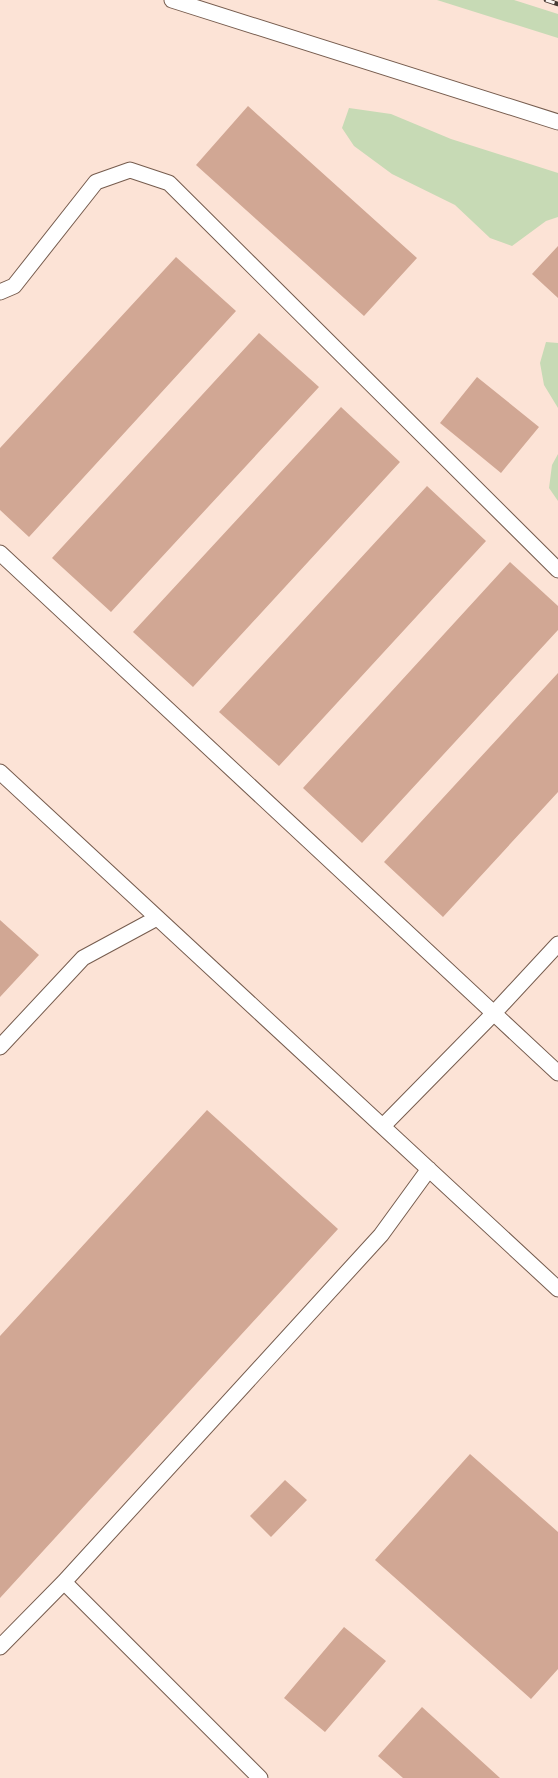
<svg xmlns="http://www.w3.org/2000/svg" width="558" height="1778" font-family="Raleway,sans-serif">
<rect width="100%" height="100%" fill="#fce3d6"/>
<!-- green -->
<path fill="#c7dab5" d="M437 0H514L558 14V38Z
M349 108 391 114 451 139 558 173V217L546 221 512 246 490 238 455 205 392 174 354 146 342 128Z
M546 342 558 343V408L544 385 540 363Z
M558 454V501L549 488 552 465Z"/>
<!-- building -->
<path fill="#d1a794" d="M248 106 417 258 364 316 196 165Z
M558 246V298L532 274Z
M176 257 236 311 29 537 0 510V448Z
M259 333 319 387 111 612 52 558Z
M477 377 539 427 501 473 440 423Z
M341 407 400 462 193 687 133 632Z
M427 486 486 541 279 766 219 712Z
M510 562 558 606V630L362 843 303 788Z
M558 673V792L443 917 384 862Z
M0 920 39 955 0 997Z
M207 1110 338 1229 0 1598V1336Z
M470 1454 558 1532V1669L531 1699 375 1560Z
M285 1480 307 1500 271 1537 250 1516Z
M344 1627 386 1661 325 1732 284 1698Z
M422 1707 500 1778H403L378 1756Z"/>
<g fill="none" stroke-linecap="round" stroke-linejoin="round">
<!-- lane casing -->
<g stroke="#765c4e" stroke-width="17">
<path id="lane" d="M172 0 558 122
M0 292 14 286 96 182 130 170 169 183 558 570
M0 553 558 1073
M0 772 558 1289
M0 1047 83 958 157 918
M383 1126 494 1013 558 944
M64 1582 260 1778
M0 1647 64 1582 381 1235 429 1169"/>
</g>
<!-- lane -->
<use href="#lane" stroke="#fff" stroke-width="15"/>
<!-- rail casing -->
<g stroke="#463933" stroke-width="4.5">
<path id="rail" d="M546 0 558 4"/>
</g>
<!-- rail -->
<use href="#rail" stroke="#fbf5f1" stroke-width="3" stroke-dasharray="9" stroke-linecap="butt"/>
</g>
</svg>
